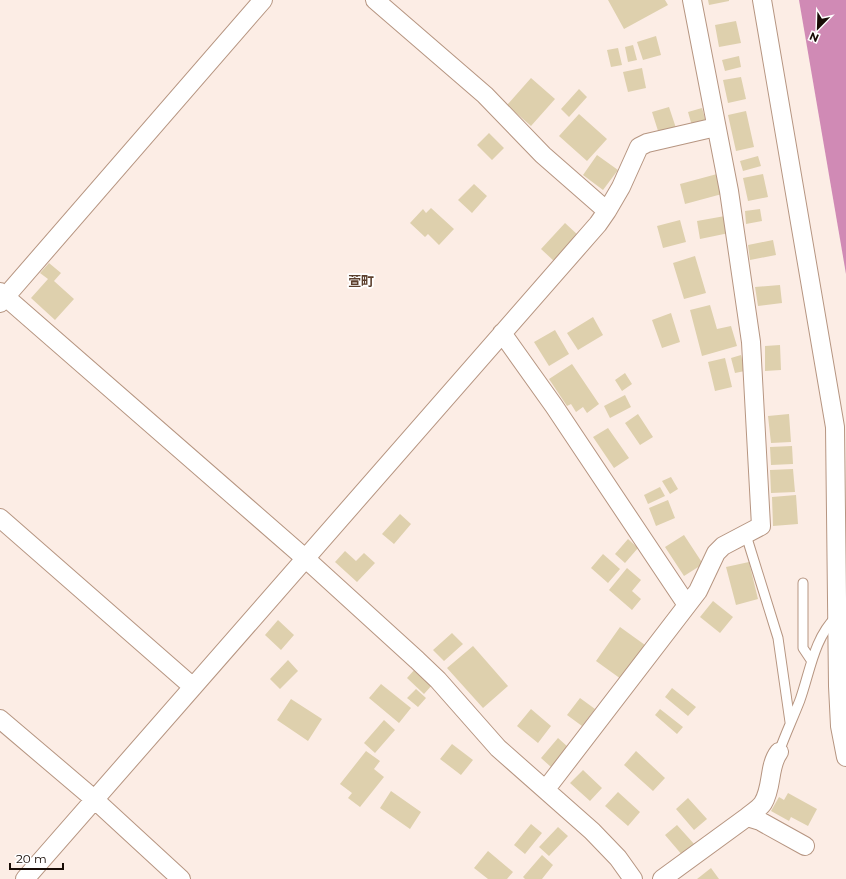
<svg xmlns="http://www.w3.org/2000/svg" width="846" height="879" font-family="Montserrat,'Noto Sans JP',sans-serif">
<rect width="100%" height="100%" fill="#fcede5"/>
<!-- water -->
<path fill="#d08ab5" d="M799 0H846V274Z"/>
<!-- building -->
<path fill="#ded0ad" d="M608 0H665L668 5 624 29Z
M708 0H729V1L709 5Z
M736 21 741 43 719 47 715 25Z
M656 36 661 55 643 60 637 42Z
M633 45 637 60 628 62 625 47Z
M618 48 622 65 611 67 607 50Z
M739 56 741 67 725 71 722 60Z
M642 68 646 88 628 92 623 72Z
M741 77 746 99 728 103 723 80Z
M531 78 555 99 531 126 507 105Z
M579 89 587 97 569 117 561 109Z
M669 107 676 128 659 134 652 112Z
M702 108 706 122 692 126 688 112Z
M746 111 754 147 736 151 728 115Z
M579 114 607 139 587 161 559 136Z
M489 133 504 148 492 160 477 145Z
M597 155 618 170 603 190 583 175Z
M758 156 761 166 743 171 740 161Z
M717 174 722 194 685 204 680 184Z
M763 174 768 197 748 201 743 178Z
M474 184 487 196 472 213 458 200Z
M431 208 454 229 439 245 428 234 425 237 410 223 423 209 426 213Z
M760 209 762 221 746 224 745 211Z
M725 216 729 233 700 239 697 221Z
M680 220 686 242 663 248 657 226Z
M565 223 579 236 555 262 541 249Z
M773 240 776 255 750 260 748 245Z
M695 256 706 293 684 299 673 263Z
M49 263 61 273 54 281 74 299 55 320 31 298 48 279 40 273Z
M780 285 782 303 758 306 755 287Z
M710 305 717 329 731 326 737 346 702 356 690 310Z
M671 313 680 342 662 348 652 320Z
M593 317 603 335 578 350 567 333Z
M555 330 569 354 549 366 534 342Z
M780 345 781 370 765 371V346Z
M741 355 745 371 735 373 731 358Z
M725 358 732 387 715 391 708 362Z
M572 364 599 404 587 413 583 407 576 412 571 404 567 406 549 379Z
M625 373 632 384 622 391 615 380Z
M625 395 631 407 610 418 604 406Z
M638 414 653 437 640 445 625 423Z
M789 414 791 442 771 443 768 416Z
M608 428 629 458 614 468 593 437Z
M792 446 793 464 771 465 770 447Z
M793 469 795 492 771 493 770 470Z
M671 477 678 489 670 494 662 481Z
M660 487 665 496 648 504 644 495Z
M796 495 798 524 773 526 772 497Z
M668 500 675 518 656 526 649 508Z
M400 514 411 524 394 544 382 534Z
M684 535 703 564 684 576 665 547Z
M628 539 638 548 625 563 615 554Z
M345 551 356 561 364 553 375 563 357 582 335 562Z
M603 554 620 569 608 583 591 568Z
M749 562 758 599 736 605 726 567Z
M627 568 641 580 632 591 641 599 632 610 609 590Z
M713 601 733 617 720 633 700 617Z
M278 620 294 635 281 650 265 635Z
M620 627 645 645 621 679 596 661Z
M452 633 463 644 444 661 433 650Z
M473 646 508 686 483 708 447 668Z
M288 660 298 671 280 689 270 679Z
M416 668 433 684 424 694 407 678Z
M381 684 411 708 399 723 369 698Z
M672 688 696 707 688 716 665 697Z
M416 689 426 698 418 707 407 698Z
M580 698 595 709 582 726 567 715Z
M291 699 322 719 308 741 277 720Z
M531 709 551 726 538 743 517 726Z
M660 709 683 727 677 734 655 715Z
M384 720 395 730 375 753 364 743Z
M558 738 568 747 551 767 541 758Z
M452 744 473 760 461 775 440 759Z
M366 751 380 761 374 769 384 777 360 807 348 798 352 793 340 784Z
M636 751 665 778 653 791 624 765Z
M583 770 602 788 590 801 570 783Z
M391 791 421 812 410 829 380 808Z
M618 792 640 812 628 826 605 806Z
M788 793 817 809 808 826 791 817 789 821 771 811 779 797 784 800Z
M688 798 707 819 694 830 676 809Z
M531 824 542 833 525 854 514 845Z
M677 825 695 845 683 856 665 835Z
M558 827 568 836 549 856 539 847Z
M488 851 513 872 507 879H488L474 868Z
M542 855 553 865 542 879H525L523 877Z
M711 868 719 879H697Z"/>
<g fill="none" stroke-linecap="round" stroke-linejoin="round">
<!-- service casing -->
<g stroke="#b69581" stroke-width="11">
<path id="service" d="M746 535 778 638 790 722
M803 583V648L811 660
M779 752C785 735 793 718 800 700 810 672 814 638 836 617"/>
</g>
<!-- minor casing -->
<g stroke="#b69581" stroke-width="20">
<path id="minor" d="M762 0 835 427 838 686 840 726 846 757
M607 211 621 187 639 147 647 143 716 127
M0 292 306 559 417 660 438 680 498 748 592 831 618 858 633 879
M0 303 263 0
M502 333 554 406 687 605
M0 518 193 687
M0 719 94 799 181 879
M546 789 698 591 716 553 723 546 761 526 751 342 729 191 692 0
M747 817C752 813 760 808 763 803 773 787 768 766 779 752
M25 879 598 224 607 211 543 155 485 95 375 0
M662 879 747 817 760 821 805 846"/>
</g>
<!-- service -->
<use href="#service" stroke="#fff" stroke-width="9"/>
<!-- minor -->
<use href="#minor" stroke="#fff" stroke-width="18"/>
</g>
<g text-anchor="middle" dominant-baseline="central" stroke-width="3.5" stroke-linejoin="round" paint-order="stroke">
<!-- quarter labels -->
<g font-size="13" font-weight="bold" fill="#5c3f2d" stroke="#fff">
<text x="361" y="281">萱町</text>
</g>
</g>
<!-- north arrow -->
<g transform="translate(818 28) rotate(203)" stroke="#ffffff" stroke-width="3" paint-order="stroke">
<path d="M0-3L7 15L0 10L-7 15Z" fill="#180c06"/>
<text y="-6" font-size="11" font-weight="bold" text-anchor="middle" fill="#180c06">N</text>
</g>
<!-- scale -->
<path d="M10 863v6h53v-6" fill="none" stroke="#180c06" stroke-width="2"/>
<text x="16" y="863" font-size="12" fill="#180c06" stroke="#ffffff" stroke-width="3" paint-order="stroke">20 m</text>
</svg>
